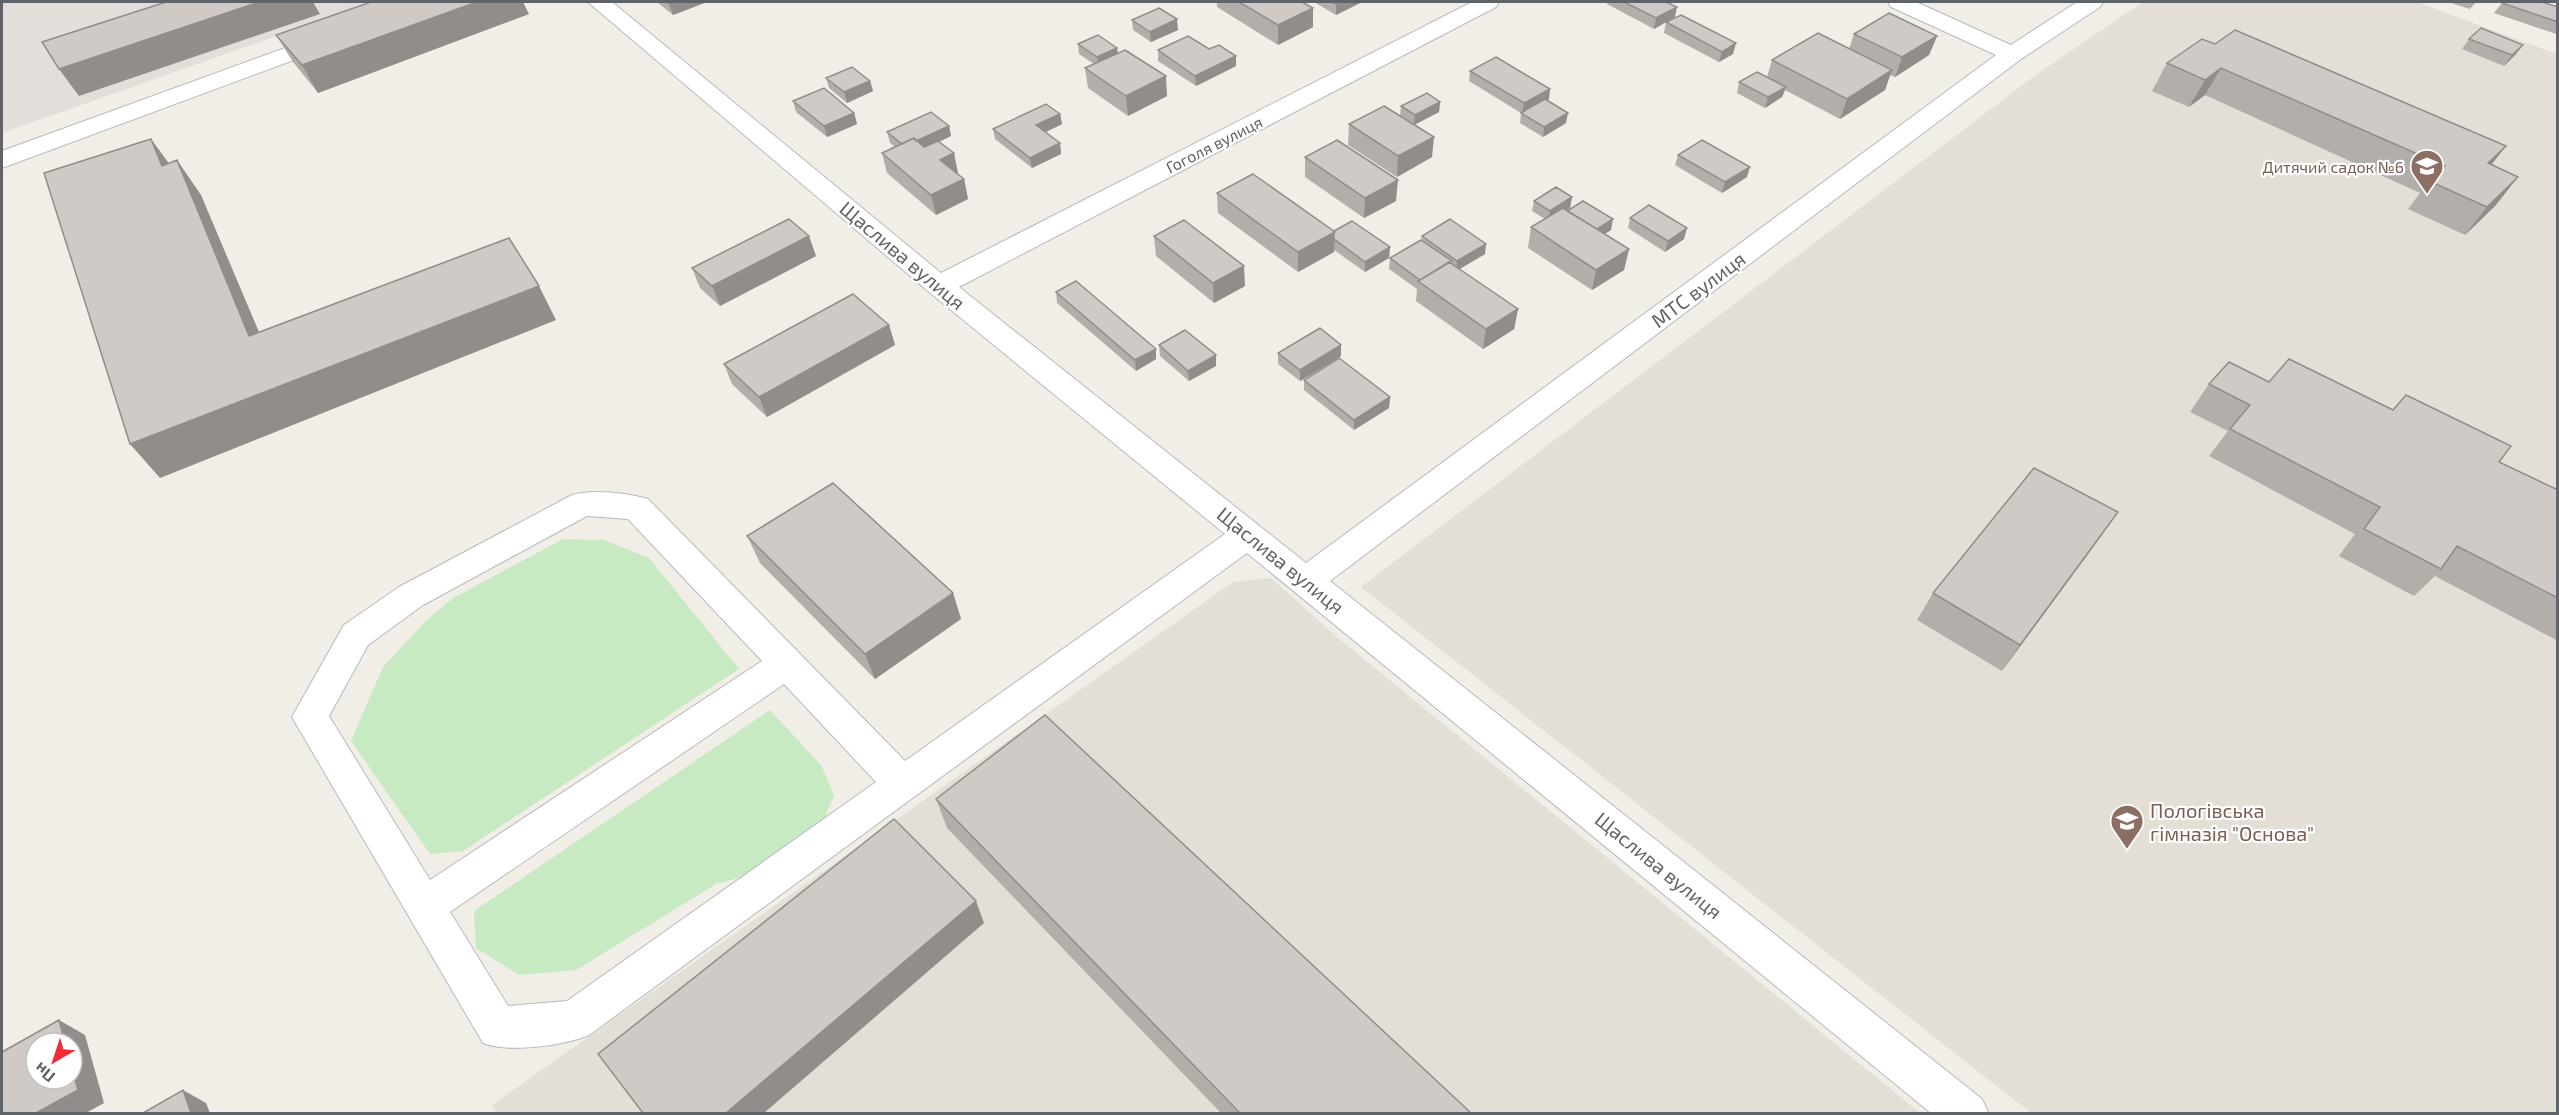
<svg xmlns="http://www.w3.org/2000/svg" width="2559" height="1115" font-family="'Exo 2',sans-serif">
<rect width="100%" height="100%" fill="#f1ede7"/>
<!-- industrial -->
<path fill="#e2dfdb" d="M2 2H373L2 133Z"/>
<!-- education -->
<path fill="#e3dfd7" d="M2143 2H2417L2557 54V1113H2031L1361 587 2037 74Z
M1271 578 1338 638 1920 1113 497 1114 492 1105 1233 582Z"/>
<!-- green -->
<path fill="#c8eac2" d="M563 539 604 540 649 558 739 669 463 851 430 854 351 741 383 667 426 621 453 598Z
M770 710 821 765 834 795 822 824 757 873 716 884 576 970 519 975 476 948 474 911Z"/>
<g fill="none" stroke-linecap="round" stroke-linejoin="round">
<!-- minor casing -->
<g stroke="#b7babe" stroke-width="2">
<path id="minor" d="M588 2H612L941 273 1472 2H1499L1496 7 959 287 1306 563 1996 55 1891 7 1888 2H1916L2011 45 2077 2H2103L2100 7 2021 59 1330 581 1982 1099 1989 1114H1932L1247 553 589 1035C563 1046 508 1053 483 1043L292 717 344 625 399 587 572 495C594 489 626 493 648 499L905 761 1225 534 929 292ZM587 516 628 519 762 661 430 880 329 716 368 645 423 605ZM784 684 876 782 567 1001 508 1006 450 912Z
M329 32 337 34 341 39 337 44 2 168V151Z"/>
</g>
<!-- minor -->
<use href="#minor" fill="#fff" fill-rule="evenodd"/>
</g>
<!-- wall -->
<path fill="#b2aea9" d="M657 2H707L673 15Z
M1217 2H1302L1313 27 1278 45 1217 7Z
M1314 2H1362L1336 15Z
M1607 2H1666L1675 17 1654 29 1607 4Z
M2448 2H2476L2470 9Z
M2503 2 2558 7V31L2556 34 2494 13Z
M529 14 318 93 293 62 276 35Z
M1132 20 1178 30 1151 42 1133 30Z
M1666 22 1733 54 1719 62 1664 33Z
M1854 34 1937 36 1929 55 1895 77 1890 75 1885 90 1840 119 1785 90 1782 97 1765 108 1737 93 1739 82 1767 77 1772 60 1849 49Z
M2469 39 2523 45 2515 55 2504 66 2462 49Z
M1078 44 1117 48 1118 53 1167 96 1128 116 1088 88 1085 68 1094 64 1079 54Z
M2215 44 2506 146 2491 165 2496 205 2465 235 2408 209 2420 193 2205 95 2189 107 2152 91 2167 63Z
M1209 49 1236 56V66L1196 86 1158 61V50Z
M1470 71 1549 99 1547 100 1566 123 1543 137 1520 123 1521 113 1469 81Z
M826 78 870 81 873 91 847 103 829 88Z
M793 101 854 113 857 124 827 137 796 112Z
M1440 102 1439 112 1414 125 1432 157 1397 177 1348 145 1349 124 1400 116 1401 106Z
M1060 114 1062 124 1045 132 1060 143 1061 154 1032 168 995 139 993 129Z
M949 126 951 136 939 142 957 174 964 179 968 199 936 215 887 173 882 153 895 147 890 143 887 132Z
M1678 155 1747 177 1722 193 1675 165Z
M1305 157 1396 201 1364 218 1305 177Z
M1217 193 1334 231 1390 247 1389 258 1365 272 1334 250V252L1298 272 1218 213Z
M1572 197 1570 208 1566 210 1611 230 1604 234 1629 249 1624 270 1592 290 1528 248 1531 227 1545 219 1532 211 1534 201Z
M1630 218 1684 239 1665 252 1628 228Z
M1154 236 1245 286 1214 303 1156 256Z
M1422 236 1485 254 1460 269 1518 309 1514 329 1483 349 1416 301 1417 289 1389 269 1390 258 1421 240Z
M816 256 720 306 700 288 692 268Z
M1056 292 1156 349V359L1136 371 1057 303Z
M889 325 895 345 767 417 732 384 724 364Z
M1159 345 1216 366 1189 381 1160 356Z
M1341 345V356L1300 381 1278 364V353Z
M1304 380 1390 397 1389 408 1354 430 1304 390Z
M2269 382 2393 410 2406 395 2499 462 2558 490V641L2435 576 2414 596 2339 556 2355 534 2209 456 2228 431 2190 412 2209 384Z
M747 536 953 593 961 619 875 679 760 563Z
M2099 539 2002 671 1917 620 1933 593Z
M936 799 1471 1113H1221L947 828Z"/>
<!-- shaded-wall -->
<path fill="#918d8a" d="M259 2H313L320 14 79 96 59 69Z
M477 2H523L529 14 318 93 302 65Z
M676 2H707L673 15 669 4Z
M1342 2H1362L1336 15V4Z
M1677 7 1675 17 1654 29 1656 18Z
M1313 8V27L1278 45V25Z
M1177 19 1178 30 1151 42 1150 32Z
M1937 36 1929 55 1895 77 1902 57Z
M1736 43 1733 54 1719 62 1722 52Z
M2523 45 2515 55 2504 66 2512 55Z
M1117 48 1118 58 1098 67 1097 57Z
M1236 56V66L1196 86 1195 76Z
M2221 68 2205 95 2189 107 2205 80Z
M1892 70 1885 90 1840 119 1847 99Z
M1166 76 1167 96 1128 116 1126 96Z
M870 81 873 91 847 103 844 92Z
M1786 87 1782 97 1765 108 1768 97Z
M1550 89 1549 99 1522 113 1524 103Z
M1440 102 1439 112 1414 125 1415 115Z
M854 113 857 124 827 137 824 126Z
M1568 113 1566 123 1543 137 1544 127Z
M1060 114 1062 124 1038 136 1036 125Z
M949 126 951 136 907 157 904 146Z
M1434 137 1432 157 1397 177 1398 156Z
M151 139 176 173 162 166Z
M1060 143 1061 154 1032 168 1030 158Z
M2506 146 2484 174 2488 163Z
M954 153 958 173 944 180 940 160Z
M177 160 201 195 275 370 249 336Z
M1750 167 1747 177 1722 193 1725 182Z
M2518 177 2496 205 2465 235 2487 207Z
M964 179 968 199 936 215 931 195Z
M1398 180 1396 201 1364 218 1365 198Z
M1572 197 1570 208 1548 221 1550 211Z
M1613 219 1611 230 1592 242 1594 231Z
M1687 228 1684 239 1665 252 1668 241Z
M1335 232 1334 252 1298 272V252Z
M809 236 816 256 720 306 712 286Z
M1486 244 1485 254 1456 271 1457 261Z
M1390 247 1389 258 1365 272V262Z
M1629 249 1624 270 1592 290 1596 270Z
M1244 266 1245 286 1214 303 1213 283Z
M539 286 556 320 160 478 130 444Z
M1518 309 1514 329 1483 349 1486 329Z
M889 325 895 345 767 417 759 397Z
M1341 345V356L1300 381V370Z
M1156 349V359L1136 371 1135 360Z
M1216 355V366L1189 381 1188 371Z
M1390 397 1389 408 1354 430V420Z
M2118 512 2099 539 2002 671 2020 645Z
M953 593 961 619 875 679 865 654Z
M976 901 984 923 764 1113H726Z
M59 1020 85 1035 104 1103 86 1113H36L72 1069V1043H65Z
M183 1090 206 1103 210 1113H191Z"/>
<!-- building -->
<path fill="#cfcac5" stroke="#918d8a" stroke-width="1.5" d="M166 2H259L59 69 42 42Z
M371 2H477L302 65 276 35Z
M666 2H676L669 4Z
M1239 2H1302L1313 8 1278 25Z
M1332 2H1342L1336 4Z
M1624 2H1666L1677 7 1656 18Z
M2503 2H2542L2558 7V22L2502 3Z
M1159 8 1177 19 1150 32 1132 20Z
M1889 13 1937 36 1902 57 1854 34Z
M1681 15 1736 43 1722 52 1666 22Z
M2481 28 2523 45 2512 55 2469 39Z
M2235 30 2506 146 2488 163 2518 177 2487 207 2429 181 2445 166 2221 68 2205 80 2167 63 2202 39 2215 44Z
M1818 33 1892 70 1847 99 1772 60Z
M1098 35 1117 48 1097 57 1078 44Z
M1188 36 1209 49 1219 45 1236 56 1195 76 1158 50Z
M1125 50 1166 76 1126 96 1085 68Z
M1496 57 1550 89 1524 103 1470 71Z
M852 67 870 81 844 92 826 78Z
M1757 72 1786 87 1768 97 1739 82Z
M824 88 854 113 824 126 793 101Z
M1427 93 1440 102 1415 115 1401 106Z
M1545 99 1568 113 1544 127 1521 113Z
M1046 104 1060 114 1036 125 1060 143 1030 158 993 129Z
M1384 106 1434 137 1398 156 1349 124Z
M931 112 949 126 916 141 914 138 902 144 887 132Z
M914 138 924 147 938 141 954 153 940 160 964 179 931 195 882 153Z
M151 139 162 166 177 160 249 336 509 238 539 286 130 444 44 173Z
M1337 140 1398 180 1365 198 1305 157Z
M1702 140 1750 167 1725 182 1678 155Z
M1253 174 1335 232 1298 252 1217 193Z
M1556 187 1572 197 1550 211 1534 201Z
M1583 201 1613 219 1597 229 1567 211Z
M1649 205 1687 228 1668 241 1630 218Z
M1563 208 1629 249 1596 270 1531 227Z
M789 219 809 236 712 286 692 268Z
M1450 219 1486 244 1457 261 1422 236Z
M1184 220 1244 266 1213 283 1154 236Z
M1352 221 1390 247 1365 262 1334 239V231Z
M1421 240 1452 261 1420 280 1390 258Z
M1449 262 1518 309 1486 329 1418 281Z
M1076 281 1156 349 1135 360 1056 292Z
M853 294 889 325 759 397 724 364Z
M1320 328 1341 345 1300 370 1278 353Z
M1185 330 1216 355 1188 371 1159 345Z
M1339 358 1390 397 1354 420 1304 380Z
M2289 359 2393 410 2406 395 2511 446 2499 462 2558 490V598L2457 546 2441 569 2364 529 2380 507 2230 429 2250 405 2209 384 2229 362 2269 382Z
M2034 468 2118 512 2020 645 1933 593Z
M833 483 953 593 865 654 747 536Z
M1045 715 1471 1113H1240L936 799Z
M894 819 976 901 726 1113H643L598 1054Z
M59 1020 65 1043H36V1079H72V1069L78 1090 36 1113H2V1052Z
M183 1090 191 1113H143Z"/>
<!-- icons -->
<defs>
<g id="school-pin" transform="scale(1.725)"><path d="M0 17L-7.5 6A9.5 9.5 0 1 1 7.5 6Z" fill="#8d6e63" stroke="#fff"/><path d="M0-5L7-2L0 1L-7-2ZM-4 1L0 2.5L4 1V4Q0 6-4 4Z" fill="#fff"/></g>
</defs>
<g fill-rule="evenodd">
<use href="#school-pin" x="2427" y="166"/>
<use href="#school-pin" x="2127" y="821"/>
</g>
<g text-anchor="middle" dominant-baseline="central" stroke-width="4.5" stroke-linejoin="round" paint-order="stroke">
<!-- far-street labels -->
<g font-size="16" fill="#5e6468" stroke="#fff">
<text transform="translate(1214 144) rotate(-27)">Гоголя вулиця</text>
</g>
<!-- far-education labels -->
<g font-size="16" fill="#785e54" stroke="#fff" text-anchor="end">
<text x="2404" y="166">Дитячий садок №6</text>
</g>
<!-- street labels -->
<g font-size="20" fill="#5e6468" stroke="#fff">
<text transform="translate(903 255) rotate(40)">Щаслива вулиця</text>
<text transform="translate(1698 289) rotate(-37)">МТС вулиця</text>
<text transform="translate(1281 560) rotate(39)">Щаслива вулиця</text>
<text transform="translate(1659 865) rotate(39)">Щаслива вулиця</text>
</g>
<!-- education labels -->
<g font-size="20" fill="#785e54" stroke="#fff" text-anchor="start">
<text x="2150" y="810">Пологівська<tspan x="2150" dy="23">гімназія "Основа"</tspan></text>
</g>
</g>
<!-- border -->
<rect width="2559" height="1115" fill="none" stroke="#5e6468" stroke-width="6"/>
<!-- north arrow -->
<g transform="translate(54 1061) rotate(219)"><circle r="28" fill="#ffffff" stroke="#bfc1c3" stroke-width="1.5"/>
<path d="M0-4.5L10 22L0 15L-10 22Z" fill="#f42a36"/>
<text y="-9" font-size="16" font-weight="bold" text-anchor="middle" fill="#5e6468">Пн</text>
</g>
</svg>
